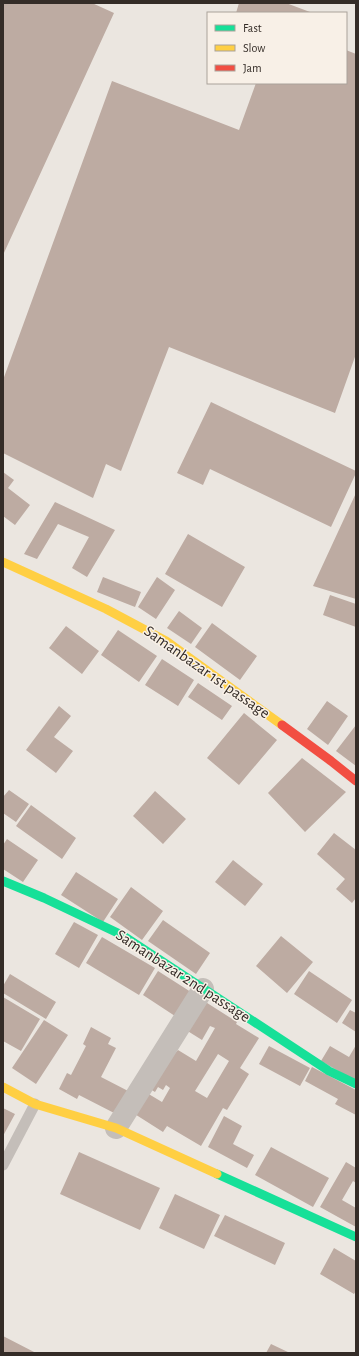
<svg xmlns="http://www.w3.org/2000/svg" width="359" height="1356" font-family="'Alegreya Sans',sans-serif">
<rect width="100%" height="100%" fill="#ebe6e0"/>
<!-- building -->
<path fill="#bdaba2" fill-rule="evenodd" d="M3 3H92L114 13 3 255Z
M239 3H286L310 12 309 13H236Z
M346 50 356 54V354L335 413 169 347 121 471 106 464 93 498 3 453V380L112 81 239 130 256 83H346Z
M211 402 356 471V473L331 527 210 469 203 485 177 473Z
M3 472 14 480 8 488 30 505 15 525 3 516Z
M356 493V599L313 586Z
M55 502 115 530 87 577 72 568 89 537 58 524 37 559 24 554Z
M188 534 245 567 222 607 165 574Z
M103 577 141 592 135 607 97 592Z
M157 577 175 590 156 619 138 607Z
M330 595 356 604V627L323 615Z
M179 611 202 628 191 644 167 628Z
M212 623 257 656 240 680 195 647Z
M66 626 99 651 82 674 49 648Z
M118 630 157 656 139 682 101 655Z
M162 659 194 680 178 706 145 685Z
M198 683 232 706 222 720 188 697Z
M327 701 348 716 328 745 307 729Z
M59 706 71 716 54 737 73 751 56 773 26 750Z
M244 713 277 740 239 785 207 758Z
M356 725V766L336 751Z
M302 758 346 792 305 832 268 793Z
M9 790 29 804 16 822 3 813V797Z
M155 791 186 819 163 844 133 816Z
M31 805 76 838 62 859 16 826Z
M334 833 356 850V898L352 903 336 889 345 879 317 854Z
M7 839 38 860 23 882 3 869V845Z
M233 860 263 884 245 906 215 882Z
M76 872 118 899 103 922 61 895Z
M131 887 163 911 142 940 110 917Z
M163 920 210 953 196 974 148 941Z
M74 922 98 935 79 968 55 954Z
M281 936 313 962 287 993 256 966Z
M102 937 155 968 139 995 86 963Z
M158 971 194 994 178 1018 143 995Z
M309 971 352 1000 337 1023 294 994Z
M10 974 56 1002 46 1019 3 993V986Z
M3 997 40 1019 21 1051 3 1041Z
M204 1001 237 1022 236 1024 259 1038 240 1068 249 1074 227 1110 223 1108 201 1146 167 1126 163 1132 130 1111 142 1090 162 1102 170 1088 166 1085 163 1090 158 1087 155 1092 145 1086 178 1050 196 1061 215 1028 210 1026 202 1040 186 1030ZM218 1054 229 1061 207 1098 195 1091Z
M350 1010 356 1013V1032L342 1023Z
M44 1020 68 1035 36 1084 12 1068Z
M91 1027 111 1038 108 1044 116 1048 101 1077 132 1093 120 1116 79 1095 77 1099 59 1089 67 1073 71 1075 86 1046 83 1044Z
M356 1045V1081L321 1061 330 1046 349 1057Z
M269 1046 310 1068 300 1086 259 1064Z
M312 1067 356 1090V1115L335 1104 338 1099 305 1081Z
M3 1108 15 1114 3 1136Z
M224 1116 242 1126 233 1144 254 1155 247 1168 208 1147Z
M271 1147 329 1178 313 1207 255 1175Z
M79 1152 160 1188 140 1230 60 1194Z
M346 1162 356 1168V1183L353 1181 342 1200 356 1208V1227L320 1207Z
M175 1194 220 1215 204 1249 159 1228Z
M225 1215 285 1243 275 1265 214 1236Z
M334 1248 356 1261V1291L354 1294 320 1274Z
M3 1336 36 1353H3Z
M271 1344 290 1353H266Z"/>
<g fill="none" stroke-linecap="round" stroke-linejoin="round">
<!-- lane -->
<path stroke="#c4beb9" stroke-width="11" d="M3 1165 35 1104"/>
<!-- street -->
<path stroke="#c4beb9" stroke-width="22" d="M116 1128 203 989"/>
<!-- fast -->
<path stroke="#16e098" stroke-width="9" d="M3 881 44 898 122 935 329 1071 356 1084
M217 1174 356 1237"/>
<!-- slow -->
<path stroke="#ffcf43" stroke-width="9" d="M3 562 106 609 166 641 282 725
M3 1087 35 1104 116 1128 217 1174"/>
<!-- jam -->
<path stroke="#f24e42" stroke-width="9" d="M282 725 331 761 356 781"/>
</g>
<g text-anchor="middle" dominant-baseline="central" stroke-width="3" stroke-linejoin="round" paint-order="stroke">
<!-- street labels -->
<g font-size="16" fill="#342c27" stroke="#f8f0e7">
<text transform="translate(207 672) rotate(35)">Samanbazar 1st passage</text>
<text transform="translate(183 976) rotate(33)">Samanbazar 2nd passage</text>
</g>
</g>
<!-- border -->
<rect width="359" height="1356" fill="none" stroke="#342c27" stroke-width="8"/>
<!-- legend -->
<rect x="207" y="12" width="140" height="72" fill="#f8f0e7" stroke="#aaa29a"/>
<rect x="215" y="25" width="20" height="6" fill="#16e098" stroke="#aaa29a"/>
<text x="243" y="32" font-size="12" fill="#342c27">Fast</text>
<rect x="215" y="45" width="20" height="6" fill="#ffcf43" stroke="#aaa29a"/>
<text x="243" y="52" font-size="12" fill="#342c27">Slow</text>
<rect x="215" y="65" width="20" height="6" fill="#f24e42" stroke="#aaa29a"/>
<text x="243" y="72" font-size="12" fill="#342c27">Jam</text>
</svg>
